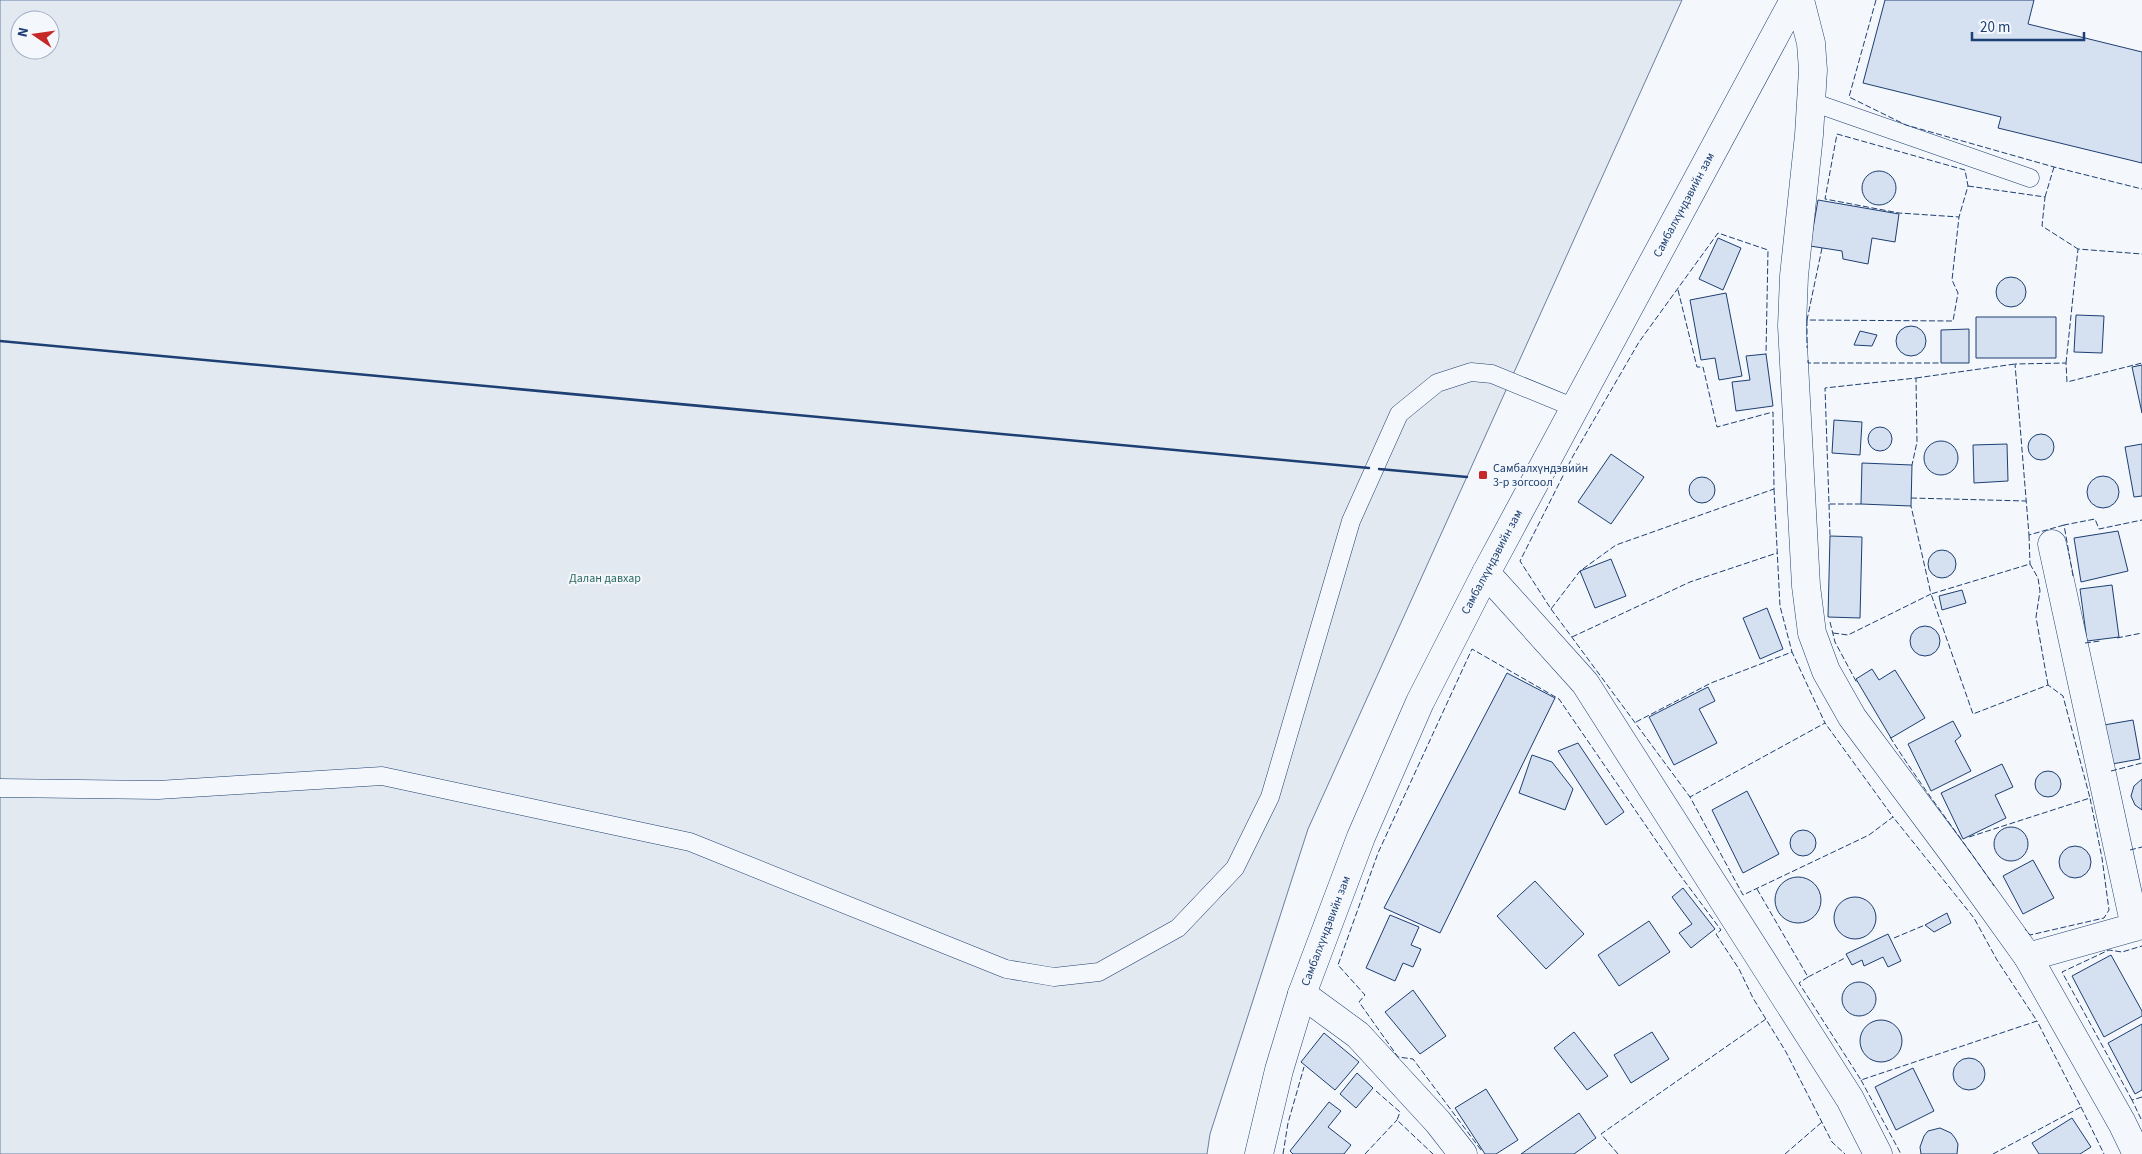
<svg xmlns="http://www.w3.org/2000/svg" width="2142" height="1154" font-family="'Source Sans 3',sans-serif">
<rect width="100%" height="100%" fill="#f4f7fb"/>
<!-- green -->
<path fill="#e3e9f0" stroke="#687fa3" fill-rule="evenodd" d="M0 0H1682L1308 829 1210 1134 1207 1154H0ZM20 20H50V50H20Z"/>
<!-- building -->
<path fill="#d5e0f0" stroke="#1d3f73" d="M1885 0H2034L2028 24 2142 52V163L1998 128 2001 117 1863 83Z
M1862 188a17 17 0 1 1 34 0a17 17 0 1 1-34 0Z
M1818 200 1899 214 1895 242 1872 238 1868 264 1843 259 1842 251 1810 246Z
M1718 238 1741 248 1723 290 1699 279Z
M1996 292a15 15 0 1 1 30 0a15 15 0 1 1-30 0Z
M1726 293 1742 376 1719 380 1715 358 1701 360 1690 300Z
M2076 315 2104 316 2102 353 2074 352Z
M1976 317H2056V358H1976Z
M1896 341a15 15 0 1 1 30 0a15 15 0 1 1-30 0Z
M1969 329V363H1941V330Z
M1860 331 1877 335 1872 346 1854 345Z
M1766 354 1773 406 1736 411 1732 382 1750 380 1746 356Z
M2142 365V413L2132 367Z
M1834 420 1862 422 1860 455 1832 453Z
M1868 439a12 12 0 1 1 24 0a12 12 0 1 1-24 0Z
M2028 447a13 13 0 1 1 26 0a13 13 0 1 1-26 0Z
M1924 458a17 17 0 1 1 34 0a17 17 0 1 1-34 0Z
M2007 444 2008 481 1974 483 1973 445Z
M2142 444V496L2134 497 2125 447Z
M1611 454 1644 477 1611 524 1578 502Z
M1862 463 1912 465 1911 506 1861 504Z
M2087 492a16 16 0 1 1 32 0a16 16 0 1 1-32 0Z
M1689 490a13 13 0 1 1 26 0a13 13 0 1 1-26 0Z
M2118 531 2128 571 2081 582 2074 538Z
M1830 536 1862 537 1860 618 1828 617Z
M1928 564a14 14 0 1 1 28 0a14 14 0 1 1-28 0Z
M1611 559 1626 596 1595 608 1580 571Z
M2112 585 2119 637 2087 641 2080 589Z
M1962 590 1966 603 1942 610 1939 596Z
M1767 608 1783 649 1760 659 1743 618Z
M1910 641a15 15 0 1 1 30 0a15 15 0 1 1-30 0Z
M1872 669 1879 680 1895 670 1925 718 1891 738 1856 679Z
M1507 673 1555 698 1440 933 1384 908Z
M1708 687 1715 701 1699 709 1717 743 1674 765 1649 717Z
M2133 720 2140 759 2112 764 2104 725Z
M1953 721 1961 736 1955 741 1971 771 1931 791 1908 744Z
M1578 743 1624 812 1606 825 1558 751Z
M1532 755 1552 762 1573 789 1565 810 1519 793Z
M2002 764 2013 787 1995 795 2006 818 1963 839 1941 793Z
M2035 784a13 13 0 1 1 26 0a13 13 0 1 1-26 0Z
M2142 779V810L2135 805 2131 796 2134 786Z
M1747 791 1779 854 1743 873 1712 810Z
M1994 844a17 17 0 1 1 34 0a17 17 0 1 1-34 0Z
M1790 843a13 13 0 1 1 26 0a13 13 0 1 1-26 0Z
M2059 862a16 16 0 1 1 32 0a16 16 0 1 1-32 0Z
M2033 860 2054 898 2023 914 2003 876Z
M1775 900a23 23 0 1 1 46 0a23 23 0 1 1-46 0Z
M1535 881 1584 934 1546 969 1497 916Z
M1683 888 1715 929 1691 948 1679 933 1692 924 1672 897Z
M1834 918a21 21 0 1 1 42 0a21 21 0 1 1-42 0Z
M1947 913 1951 923 1934 932 1925 925Z
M1390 915 1419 927 1411 945 1421 949 1413 967 1403 963 1395 981 1366 968Z
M1649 921 1670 952 1619 986 1598 955Z
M1888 934 1901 961 1888 967 1883 957 1864 966 1862 960 1852 965 1846 954Z
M2111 955 2142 1011V1016L2104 1037 2072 976Z
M1842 999a17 17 0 1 1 34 0a17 17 0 1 1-34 0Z
M1413 990 1446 1036 1420 1054 1385 1012Z
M1860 1041a21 21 0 1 1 42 0a21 21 0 1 1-42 0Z
M2142 1024V1090L2135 1094 2108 1043Z
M1574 1032 1608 1076 1587 1090 1554 1048Z
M1652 1032 1669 1059 1631 1083 1614 1055Z
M1324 1033 1359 1062 1335 1090 1301 1062Z
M1953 1074a16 16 0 1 1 32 0a16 16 0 1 1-32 0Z
M1913 1068 1934 1111 1896 1130 1875 1087Z
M1357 1073 1373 1088 1356 1108 1340 1094Z
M1486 1089 1518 1140 1496 1154H1485L1455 1108Z
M1329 1102 1341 1111 1328 1127 1351 1145 1344 1154H1293L1290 1151Z
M1579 1113 1596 1138 1574 1154H1521Z
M2072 1118 2091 1147 2080 1154H2039L2032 1143Z
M1940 1128 1951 1133 1955 1138 1958 1144 1957 1154H1921L1920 1147 1924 1136 1928 1131Z"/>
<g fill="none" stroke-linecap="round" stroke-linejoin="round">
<!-- service casing -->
<g stroke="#1d3f73" stroke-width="19">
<path id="service" d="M1812 102 2030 178
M0 788 158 790 382 776 690 842 1006 969 1054 977 1099 972 1178 928 1235 868 1270 797 1351 521 1399 414 1437 383 1471 372 1492 374 1575 408"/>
</g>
<!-- minor casing -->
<g stroke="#1d3f73" stroke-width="29">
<path id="minor" d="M2052 544 2135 927
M1486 573 1585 683 1850 1099 1878 1154
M2028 957 2142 925
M1302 994 1358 1035 1438 1122 1463 1154"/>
</g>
<!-- tertiary casing -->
<g stroke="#1d3f73" stroke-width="29">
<path id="tertiary" d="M1800 0 1811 43 1813 70 1809 135 1794 276 1792 326 1806 586 1812 633 1826 671 1852 717 1954 854 2028 957 2122 1123 2137 1154
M1259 1154 1279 1070 1302 994 1361 837 1420 702 1486 573 1794 0"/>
</g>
<!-- service -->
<use href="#service" stroke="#f4f7fb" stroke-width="18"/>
<!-- minor -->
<use href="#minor" stroke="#f4f7fb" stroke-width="28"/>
<!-- tertiary -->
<use href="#tertiary" stroke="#f4f7fb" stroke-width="28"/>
<!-- fence -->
<path stroke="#1d3f73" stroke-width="1" stroke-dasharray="6 2.5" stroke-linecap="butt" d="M1876 0 1849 97 1906 125 2054 167 2142 189
M1968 186 2045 197 2042 226 2078 249
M2045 197 2054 167
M1822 248 1807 320 1953 321 1958 293 1952 280 1959 217 1899 213 1825 199 1837 134 1965 170 1968 186 1959 217
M1678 290 1697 367H1703L1717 427 1773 412 1774 489 1616 545 1580 571 1551 609 1520 561 1573 456 1639 342 1718 233 1768 250 1766 354
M1807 320V348
M1808 360V363H1941
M2066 363 2078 249 2142 254
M1916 378 2015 364
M1774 489 1780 606 1792 652
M1911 498 2026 501
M1829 504 1830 536
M1861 504H1829L1825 388 1916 378 1917 442 1912 465
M2064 525 2029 535 2015 364 2066 363 2067 382 2142 363
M2029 535 2030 564
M2073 576 2064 525 2095 519 2099 529 2142 520
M1551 609 1690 797 1743 895 1869 835 1893 817 1825 723
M1830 622 1835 642 1857 683
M1833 633 1848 635 1931 594 1911 506
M1572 637 1690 582 1777 553
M2117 638 2142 633
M2085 643 2100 641
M2048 685 2036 617 2040 591 2038 578 2030 564 1931 594 1973 714 2048 685 2063 696 2090 798
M1636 722 1711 683 1792 652 1825 723 1690 797
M1890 737C1922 788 1960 836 1994 886
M2111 771 2142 763
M1969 837 2090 798 2102 858 2109 910 2104 918 2030 935 2025 929
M2130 850 2142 847
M1757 889 1808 977 1845 958
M1894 938 1925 925
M1808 977 1799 983 1861 1080 2037 1021 1997 960 1974 918 1893 817
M1861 1080 1901 1154
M1376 1091 1400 1112 1397 1120 1433 1154
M2142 1097 2132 1100 2142 1121
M2132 1100 2062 972 2109 950 2122 952 2142 946
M2081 1107 2104 1154
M1481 1150 1413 1059 1398 1057 1359 1002 1365 995 1338 965 1378 853 1472 649 1559 699 1677 871 1721 930 1716 934 1739 969 1753 998 1786 1052 1832 1142 1845 1154
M1283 1154 1288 1123 1304 1067
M1365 1154 1397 1120
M1618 1154 1601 1134 1766 1019
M1785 1154 1822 1122
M1993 1154 2081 1107 2037 1021"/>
<!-- wall -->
<path stroke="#1d3f73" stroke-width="2.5" d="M0 341 1369 468
M1379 469 1467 477"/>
</g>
<!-- markers -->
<rect fill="#c62828" stroke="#f4f7fb" stroke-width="2" x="1478" y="470" width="10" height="10" rx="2.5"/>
<g text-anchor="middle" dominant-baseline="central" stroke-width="4" stroke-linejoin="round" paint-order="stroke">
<!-- street labels -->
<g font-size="12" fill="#1d3f73" stroke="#f4f7fb">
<text transform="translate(1684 205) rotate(-62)">Самбалхүндэвийн зам</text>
<text transform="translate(1492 562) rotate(-62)">Самбалхүндэвийн зам</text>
<text transform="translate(1326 931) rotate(-69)">Самбалхүндэвийн зам</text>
</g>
<!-- poi labels -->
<g font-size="12" fill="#1d3f73" stroke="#f4f7fb" text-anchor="start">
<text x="1493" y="468">Самбалхүндэвийн<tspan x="1493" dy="14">3-р зогсоол</tspan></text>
</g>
<!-- park labels -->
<g font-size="12" fill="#2c6c60" stroke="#f4f7fb">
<text x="605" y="578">Далан давхар</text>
</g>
</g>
<!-- north arrow -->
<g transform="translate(35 35) rotate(283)"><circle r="24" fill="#f4f7fb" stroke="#9eadc5"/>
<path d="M0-4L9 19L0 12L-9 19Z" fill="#c62828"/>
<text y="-8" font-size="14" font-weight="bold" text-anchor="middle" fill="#1d3f73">N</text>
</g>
<!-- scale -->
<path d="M1972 32v8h112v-8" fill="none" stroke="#1d3f73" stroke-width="2.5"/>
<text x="1980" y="32" font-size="15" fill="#1d3f73" stroke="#f4f7fb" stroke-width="4" paint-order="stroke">20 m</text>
</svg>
